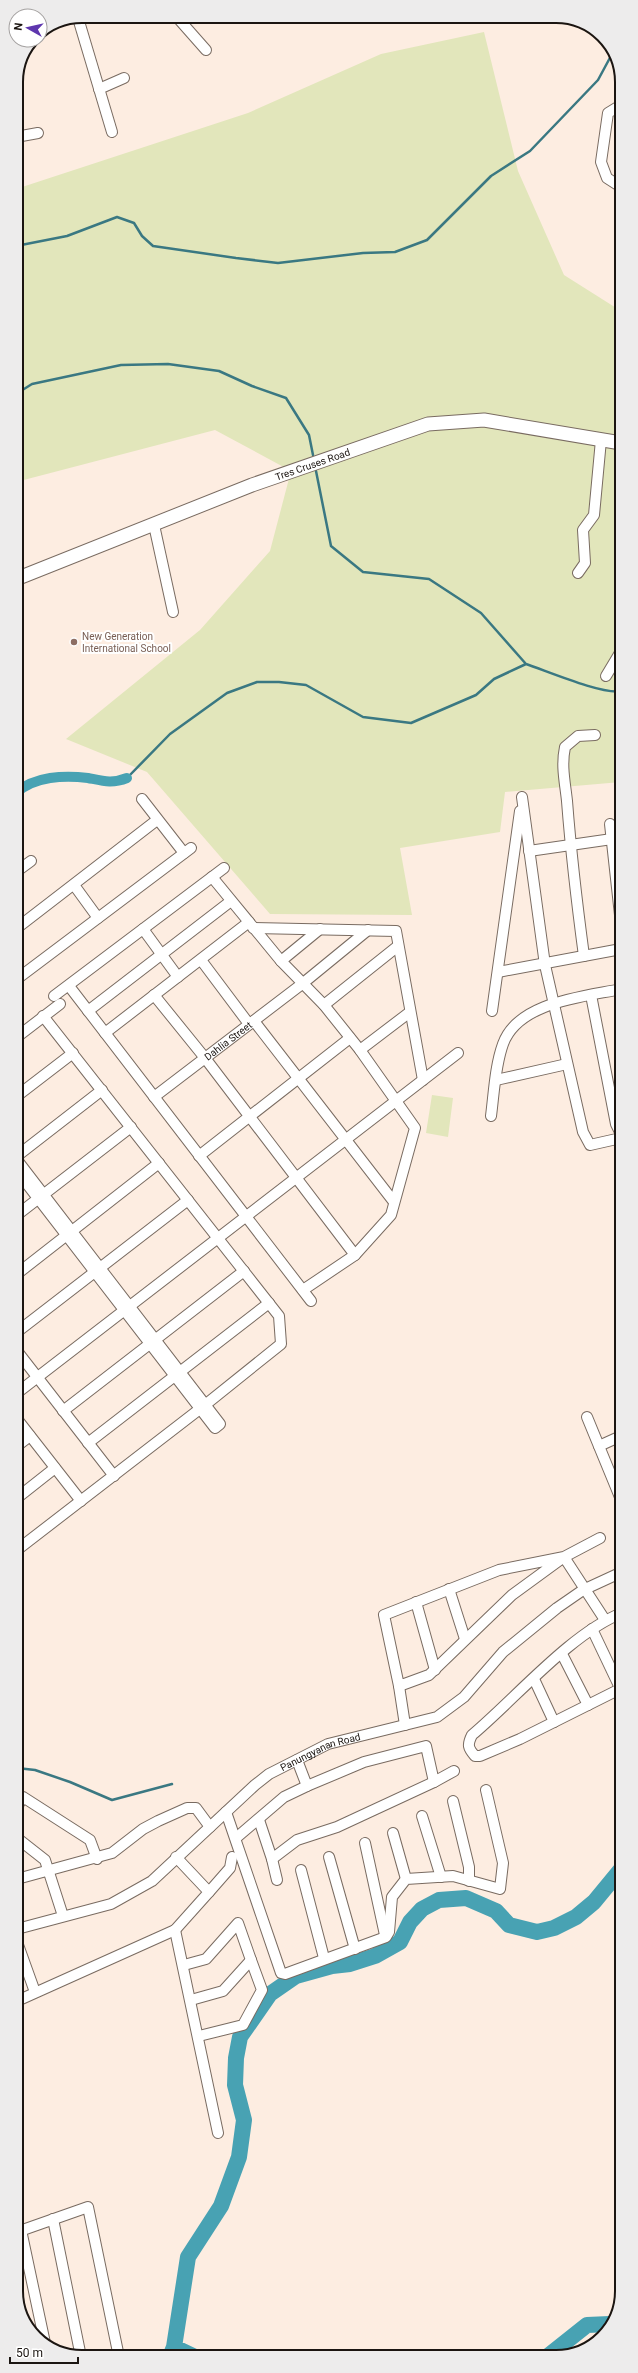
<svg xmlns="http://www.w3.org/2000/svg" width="638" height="2373" font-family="Roboto,sans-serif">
<rect width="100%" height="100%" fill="#fdede1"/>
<!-- green -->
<path fill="#e2e6bb" d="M484 32 518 171 564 275 621 311V782L505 792 500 832 400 848 412 915 270 914 147 772 66 739 200 630 270 551 291 471 215 430 16 482V189L248 113 381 54Z
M432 1095 453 1098 448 1137 426 1133Z"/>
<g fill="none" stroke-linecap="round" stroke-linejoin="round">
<!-- stream -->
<path stroke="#3a7882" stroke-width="2.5" d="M16 246 67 236 117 217 134 223 142 236 153 246 236 258 278 263 363 253 395 252 427 240 491 176 530 151 598 80 612 54
M16 394 32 384 121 365 168 364 219 371 252 386 286 398 309 435 313 455
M316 471 331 546 363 572 429 579 481 613 526 664
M127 778 170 734 227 693 257 682H279L306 685 363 717 411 723 476 695 494 679 526 664C547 671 603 695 621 691
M17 1768 35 1770 70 1782 112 1800 172 1784"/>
<!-- canal -->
<path stroke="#48a2b3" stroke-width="10" d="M16 793C34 776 65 775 88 778 103 781 112 784 127 778"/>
<!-- river -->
<path stroke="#48a2b3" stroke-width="16" d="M174 2347 195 2357
M548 2356 587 2325 610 2324
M170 2357 174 2347 188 2257 221 2206 239 2157 244 2120 235 2085 236 2058 240 2037 270 1994 296 1976 332 1966 350 1964 375 1956 400 1942 410 1922 422 1909 439 1900 466 1898 496 1911 509 1925 537 1932 554 1928 576 1917 594 1902 622 1868"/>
<!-- minor casing -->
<g stroke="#796b61" stroke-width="12">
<g id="minor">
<path d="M176 16 206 50"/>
<path d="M78 18 112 132"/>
<path d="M99 89 124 78"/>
<path d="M621 105 608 113 601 162 607 178 621 187"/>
<path d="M16 137 38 133"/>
<path d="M154 525 173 612"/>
<path d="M578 573 585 563 583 530 594 515 601 440"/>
<path d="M606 676 621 651"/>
<path d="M522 797 545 965 583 1132 590 1145 621 1138"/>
<path d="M142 799 184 853"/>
<path d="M610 824 621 924"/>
<path d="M529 851 612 839"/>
<path d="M16 872 31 861"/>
<path d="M212 877 281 961 324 1005 360 1050 415 1128 391 1215 355 1255 303 1290"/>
<path d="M74 885 98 918"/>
<path d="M17 928 157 820"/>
<path d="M253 928 396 931 423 1080"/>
<path d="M143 929 178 977"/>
<path d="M584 956C577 904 571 853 567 801 565 782 561 766 565 747L578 736 595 735"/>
<path d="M201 960 249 1024"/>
<path d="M281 961 320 929"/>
<path d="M498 972 621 949"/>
<path d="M17 979 191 848"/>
<path d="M69 986 311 1301"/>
<path d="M154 995 205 1058 355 1255"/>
<path d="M591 995 616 1124 621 1134"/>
<path d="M54 996 224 868"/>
<path d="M324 1005 398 946"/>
<path d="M88 1011 231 901"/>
<path d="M492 1011 520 811"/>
<path d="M254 1021 394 1202"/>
<path d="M105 1033 249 922"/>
<path d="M17 1037 60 1004"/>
<path d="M360 1050 410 1012"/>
<path d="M496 1080 567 1064"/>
<path d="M17 1096 73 1053"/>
<path id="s1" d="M154 1097 302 984 368 930"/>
<path d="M491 1116C494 1093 495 1066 503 1044 518 1002 583 997 621 989"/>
<path d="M17 1156 102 1090"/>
<path d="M199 1156 350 1038"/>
<path d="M17 1160 220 1424 215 1428 17 1171"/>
<path d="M17 1215 131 1127"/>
<path d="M17 1274 159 1163"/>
<path d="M17 1332 188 1200"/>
<path d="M17 1351 114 1476"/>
<path d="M17 1393 458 1053"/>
<path d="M63 1411 244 1271"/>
<path d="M587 1417 622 1502"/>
<path d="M17 1419 81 1501"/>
<path d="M88 1443 269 1303"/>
<path d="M17 1446 30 1436"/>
<path d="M599 1446 621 1436"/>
<path d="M17 1498 55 1468"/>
<path d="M600 1538 564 1557 512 1595 429 1675 399 1686 384 1615 499 1570 564 1557 605 1620"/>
<path d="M17 1550 205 1405 281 1344 279 1316 43 1016"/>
<path d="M449 1589 465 1639"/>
<path d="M416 1602 435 1670"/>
<path d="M592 1629 622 1692"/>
<path d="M562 1654 588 1705"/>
<path d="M534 1679 554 1722"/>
<path d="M399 1686 405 1725"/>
<path d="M620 1689 520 1739 480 1756H475C468 1748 467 1745 472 1735 515 1699 571 1633 622 1613"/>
<path d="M297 1760 307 1786"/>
<path d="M453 1801 469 1867V1881"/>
<path d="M17 1807 23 1797 90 1840 97 1859"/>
<path d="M226 1812 281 1973 285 1974 386 1937 389 1932 392 1897 406 1879 453 1876 500 1889 503 1863 486 1790"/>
<path d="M422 1816 441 1877"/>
<path d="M259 1820 272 1859 297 1840 337 1827 434 1782"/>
<path d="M393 1833 406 1879"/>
<path d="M17 1838 45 1860 63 1916"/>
<path d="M236 1838 284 1797 307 1786 364 1762 426 1746 434 1782 454 1771"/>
<path d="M365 1843 385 1935"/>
<path d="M329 1857 355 1949"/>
<path d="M272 1859 277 1880"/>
<path d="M301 1870 324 1958"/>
<path d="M17 1879 112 1853 143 1829 158 1821 187 1808H196L210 1827"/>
<path d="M209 1892 230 1868 232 1857"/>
<path id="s2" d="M17 1929 111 1904 152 1881 255 1785 269 1774 328 1744 437 1717 464 1697 503 1652 557 1608 583 1590 622 1572"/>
<path d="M175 1930 218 2133"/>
<path d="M17 1942 35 1992"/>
<path d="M184 1965 206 1959 238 1923 251 1960 223 1991 191 2000"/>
<path d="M17 2001 175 1930 209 1892 176 1857"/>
<path d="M199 2036 243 2025 262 1990 251 1960"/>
<path d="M53 2219 81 2357"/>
<path d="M21 2230 45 2343"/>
<path d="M17 2232 88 2207 119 2357"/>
</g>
</g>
<!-- major casing -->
<g stroke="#796b61" stroke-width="15">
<g id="major">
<path id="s3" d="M16 579 252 485 428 424 484 420 621 443"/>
</g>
</g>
<!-- minor -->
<use href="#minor" stroke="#fff" stroke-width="10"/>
<!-- major -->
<use href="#major" stroke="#fff" stroke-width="13"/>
</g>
<!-- markers -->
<circle fill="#8d6e63" stroke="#fff" stroke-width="1.5" cx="74" cy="642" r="4"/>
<g text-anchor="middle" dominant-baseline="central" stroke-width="4" stroke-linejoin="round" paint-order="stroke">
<!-- street labels -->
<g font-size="10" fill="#1b1511" stroke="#fff">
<text stroke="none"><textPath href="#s3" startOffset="318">Tres Cruses Road</textPath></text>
<text stroke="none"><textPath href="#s1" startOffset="93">Dahlia Street</textPath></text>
<text stroke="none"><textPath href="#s2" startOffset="359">Panungyanan Road</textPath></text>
</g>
<!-- education labels -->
<g font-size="10" fill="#785e54" stroke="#fff" text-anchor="start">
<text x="82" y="636">New Generation<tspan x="82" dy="12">International School</tspan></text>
</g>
</g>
<!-- crop -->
<path d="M0 0H638V2373H0ZM82 23H556A59 59 0 0 1 615 82V2291A59 59 0 0 1 556 2350H82A59 59 0 0 1 23 2291V82A59 59 0 0 1 82 23Z" fill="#edecec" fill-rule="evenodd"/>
<path fill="none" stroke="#1b1511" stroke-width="2" d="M82 23H556A59 59 0 0 1 615 82V2291A59 59 0 0 1 556 2350H82A59 59 0 0 1 23 2291V82A59 59 0 0 1 82 23Z"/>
<!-- north arrow -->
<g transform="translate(28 28) rotate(278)"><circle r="19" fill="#ffffff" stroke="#a4a1a0"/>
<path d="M0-3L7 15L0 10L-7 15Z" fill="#5e36ae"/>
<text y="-6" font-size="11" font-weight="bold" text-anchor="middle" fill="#1b1511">N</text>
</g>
<!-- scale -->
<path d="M10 2357v6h68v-6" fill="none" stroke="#1b1511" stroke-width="2"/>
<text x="16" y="2357" font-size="12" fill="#1b1511" stroke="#ffffff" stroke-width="3" paint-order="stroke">50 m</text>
</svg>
